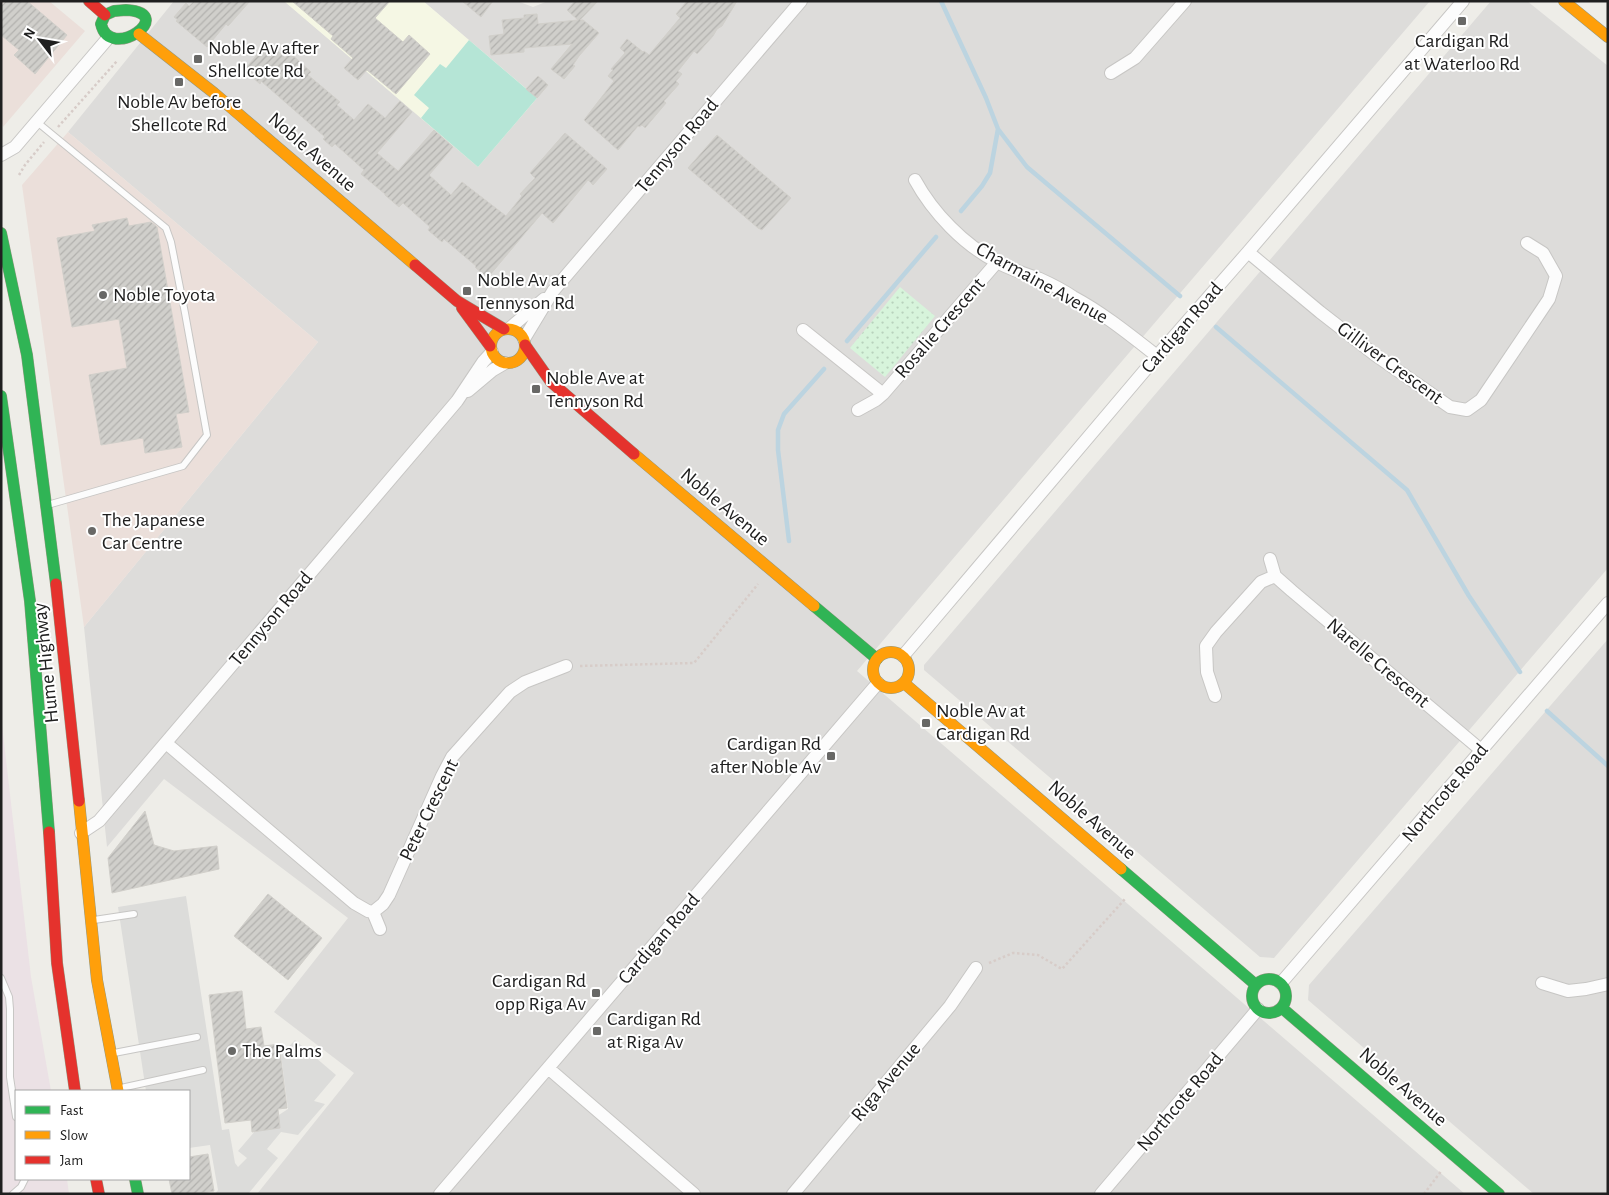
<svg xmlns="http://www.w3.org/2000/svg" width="1609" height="1195" font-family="'Alegreya Sans',sans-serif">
<defs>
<pattern id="park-dots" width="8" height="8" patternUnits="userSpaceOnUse" patternTransform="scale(1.25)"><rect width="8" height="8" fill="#d7f4db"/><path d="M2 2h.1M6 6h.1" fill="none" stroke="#b8d1bc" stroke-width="1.8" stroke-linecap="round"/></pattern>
<pattern id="building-hatch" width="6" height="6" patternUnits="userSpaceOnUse" patternTransform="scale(1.25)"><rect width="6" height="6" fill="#d0cfcb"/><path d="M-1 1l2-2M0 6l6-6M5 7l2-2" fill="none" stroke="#b2b1ae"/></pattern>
</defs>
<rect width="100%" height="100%" fill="#eeede8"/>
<!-- residential -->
<path fill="#dddcda" d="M174 1H284L478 166 537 98 423 1H517L533 7 548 1H1430L857 671 1465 1194H257L354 1073 274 1012 348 918 164 779 107 847 84 627 318 342 68 132Z
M1491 1H1527L1608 66V568L1274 958 1260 957 924 670V665Z
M1608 639V1194H1534L1308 1000 1309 985Z"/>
<!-- commercial -->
<path fill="#ebdfda" d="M1 1H49L85 31 3 127 1 119Z
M68 132 318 342 84 627 22 185Z"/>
<!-- industrial -->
<path fill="#ebe1e5" d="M1 716 31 977 51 1091H16V1179H67L69 1194H1Z"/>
<!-- education -->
<path fill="#f5f7e4" d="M284 1H423L537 98 478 167Z"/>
<!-- religious -->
<path fill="#dcdcda" d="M186 896 222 1130 229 1129 235 1163 238 1167 247 1158 238 1151 256 1130 288 1109 281 1055 295 1040 336 1075 314 1101 325 1104 298 1135 281 1132 267 1149 278 1158 248 1194H215L218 1190 210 1145 189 1148V1091H146L118 907Z"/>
<!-- park -->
<path fill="url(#park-dots)" d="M900 287 935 316 885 377 850 348Z"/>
<!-- pitch -->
<path fill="#b5e5d6" d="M469 40 537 98 478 167 421 118 429 108 414 95 440 64 446 68Z"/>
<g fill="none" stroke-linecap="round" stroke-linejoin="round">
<!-- stream -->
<path stroke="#bcd4e0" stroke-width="4.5" d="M941 1 986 98 998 129 1027 167 1180 296
M961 211 982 186 990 173 998 129
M1216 327 1407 490 1469 596 1520 672
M847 341 936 237
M789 541 778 450V430L784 414 824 369
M1547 711 1608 766"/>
</g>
<!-- building -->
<path fill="url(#building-hatch)" stroke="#d1cfca" d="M6 1H27L67 35 35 74 14 55 19 50 1 35V6Z
M194 1H250L228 26 226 24 207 47 176 21 178 20 174 17 186 3 189 6Z
M292 1H390L375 18 403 42 409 35 430 54 396 94 367 70 358 80 344 68 353 58 331 39 333 36Z
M462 1H493L481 17Z
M575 1H598L580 20H583L599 33 579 56 573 65 575 66 564 79 551 69 572 44 524 48V52L491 55 489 36 504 34 502 20 524 18V15L537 14 538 24 578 20 567 10Z
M687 1H737L722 26 717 29 713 36 697 54 694 51 678 71 682 74 676 81 679 84 664 101 666 103 645 128 642 125 639 127 638 126 618 150 584 120 614 81 608 76 613 70 611 69 625 53 620 48 627 39 643 52 644 51 649 55 680 18 676 14Z
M268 42 285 58 290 53 311 72 308 75 340 102 337 105 354 120 368 104 385 118 400 101 412 112 377 153 398 171 434 130 453 147 429 175 451 195 462 182 506 216 522 196 520 194 535 178 530 173 565 133 607 169 593 185 588 180 553 223 542 213 489 276 487 274 485 276 475 267 476 266 444 239 442 242 428 230 430 227 403 203 399 207 385 195V194L361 174 364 170 335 144 332 147 323 139 325 137 261 81 260 84 244 70Z
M538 76 548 85 537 98 526 89Z
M717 135 791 198 762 230 758 228 688 168Z
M127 218 129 226 151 222 157 227 189 412 176 414 182 447 145 453 143 438 101 445 89 375 127 368 119 319 72 327 57 238 95 231 92 225Z
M145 811 154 845 174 851 217 846 219 869 112 893 108 858Z
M268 894 322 938 288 980 234 936Z
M242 991 246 1029 261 1027 264 1046 279 1044 287 1108 278 1109 280 1128 252 1132 251 1120 225 1123 209 995Z
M208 1154 214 1191 195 1194H172L169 1179H189V1157Z"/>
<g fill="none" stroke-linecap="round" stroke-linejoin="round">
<!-- lane casing -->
<g stroke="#c7c6c4" stroke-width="8">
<path id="lane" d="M37 122 166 228 171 242 185 313 207 435 183 466 51 504
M94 920 134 914
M1 978 9 997 10 1009V1077L16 1117
M114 1053 197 1037
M121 1088 203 1070
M13 1194 21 1187 25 1179"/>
</g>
<!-- street casing -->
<g stroke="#c7c6c4" stroke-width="14">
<path id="street" d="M1111 73 1135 58 1185 1
M1 155 15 147 109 37
M915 180C933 213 964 245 997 262 1011 270 1026 274 1040 279 1051 284 1063 290 1073 297 1103 313 1130 335 1157 356
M1248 252 1320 312 1374 354 1450 407 1467 410 1481 400 1549 299 1556 276 1543 253 1527 243
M510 328 544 299
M803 330 883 394
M524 339 553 291 801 1
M468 391 493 370 505 363
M858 410 876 400 883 394 997 262
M1270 559 1275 576 1292 591 1481 750
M903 656 1157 356 1248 252 1463 1
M1215 696 1207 672 1206 646 1216 632 1261 582 1275 576
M166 743 354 903 368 911 373 912 380 929
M81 833 99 821 457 401 483 362 492 352
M373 912 383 904 389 895 442 776 452 757 510 692 525 682 566 666
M1281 983 1608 603
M1542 983 1568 991 1586 989 1608 984
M548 1068 694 1194
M440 1194 878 683
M793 1194 950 1006 976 968
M1101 1194 1258 1009"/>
</g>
<!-- fast casing -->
<g stroke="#939880" stroke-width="12">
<path id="fast" d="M126 10C179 13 110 63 101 24L105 15 114 11Z
M1 233 27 355 56 584
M1 396 30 601 49 832
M814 606 877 659
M1121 869 1256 985
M1252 996a17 17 0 1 1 34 0a17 17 0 1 1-34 0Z
M1282 1008 1499 1194
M135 1179 138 1194"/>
</g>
<!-- slow casing -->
<g stroke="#939880" stroke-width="12">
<path id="slow" d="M1564 1 1608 37
M139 34 214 93 415 265
M491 346a17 17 0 1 1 34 0a17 17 0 1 1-34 0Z
M634 454 814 606
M873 670a18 18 0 1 1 36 0a18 18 0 1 1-36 0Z
M904 683 1121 869
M79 801 97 980 118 1091"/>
</g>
<!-- jam casing -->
<g stroke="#939880" stroke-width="12">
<path id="jam" d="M89 1 105 15
M415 265 457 301 504 329
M462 308 490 346
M525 345 551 382 634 454
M56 584 79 801
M49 832 57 963 75 1091
M96 1179 99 1194"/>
</g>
<!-- path -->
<path stroke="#d7ccc8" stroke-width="2.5" stroke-dasharray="2.5 2.5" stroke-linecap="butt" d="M58 127 117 61
M19 175 25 165 44 142
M580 666 694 663 758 584
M989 963 1013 953 1038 955 1062 969 1125 899
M1424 1194 1442 1170"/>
<!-- lane -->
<use href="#lane" stroke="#fcfcfc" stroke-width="6"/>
<!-- street -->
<use href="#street" stroke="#fcfcfc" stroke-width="12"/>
<!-- fast -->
<use href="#fast" stroke="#30b455" stroke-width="11"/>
<!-- slow -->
<use href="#slow" stroke="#ff9f0a" stroke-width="11"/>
<!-- jam -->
<use href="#jam" stroke="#e5322d" stroke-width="11"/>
</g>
<!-- markers -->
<g fill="#686866" stroke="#fff" stroke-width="2">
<rect x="1457" y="16" width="10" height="10" rx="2.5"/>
<rect x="193" y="54" width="10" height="10" rx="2.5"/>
<rect x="174" y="77" width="10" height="10" rx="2.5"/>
<rect x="462" y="286" width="10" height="10" rx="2.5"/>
<circle cx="103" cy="295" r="5"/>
<rect x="531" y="384" width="10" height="10" rx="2.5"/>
<circle cx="92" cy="531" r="5"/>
<rect x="921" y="718" width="10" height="10" rx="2.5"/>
<rect x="826" y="751" width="10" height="10" rx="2.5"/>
<rect x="591" y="988" width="10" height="10" rx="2.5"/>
<rect x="592" y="1026" width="10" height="10" rx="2.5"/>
<circle cx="232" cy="1051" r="5"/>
</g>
<g text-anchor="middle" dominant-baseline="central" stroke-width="4" stroke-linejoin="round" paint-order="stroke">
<!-- poi labels -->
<g font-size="20" fill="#202020" stroke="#fff" text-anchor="start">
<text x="1462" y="41" text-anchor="middle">Cardigan Rd<tspan x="1462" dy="23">at Waterloo Rd</tspan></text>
<text x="208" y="48">Noble Av after<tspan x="208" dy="23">Shellcote Rd</tspan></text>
<text x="179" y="102" text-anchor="middle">Noble Av before<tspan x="179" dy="23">Shellcote Rd</tspan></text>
<text x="477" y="280">Noble Av at<tspan x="477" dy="23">Tennyson Rd</tspan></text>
<text x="113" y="295">Noble Toyota</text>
<text x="546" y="378">Noble Ave at<tspan x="546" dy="23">Tennyson Rd</tspan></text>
<text x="102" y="520">The Japanese<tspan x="102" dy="23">Car Centre</tspan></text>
<text x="936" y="711">Noble Av at<tspan x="936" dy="23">Cardigan Rd</tspan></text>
<text x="821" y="744" text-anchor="end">Cardigan Rd<tspan x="821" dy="23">after Noble Av</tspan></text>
<text x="586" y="981" text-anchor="end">Cardigan Rd<tspan x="586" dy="23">opp Riga Av</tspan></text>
<text x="607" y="1019">Cardigan Rd<tspan x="607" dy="23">at Riga Av</tspan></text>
<text x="242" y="1051">The Palms</text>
</g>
<!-- street labels -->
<g font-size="20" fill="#202020" stroke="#fff">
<text transform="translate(677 146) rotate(-50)">Tennyson Road</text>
<text transform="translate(312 152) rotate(41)">Noble Avenue</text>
<text transform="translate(1042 283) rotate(29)">Charmaine Avenue</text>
<text transform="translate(940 328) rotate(-49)">Rosalie Crescent</text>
<text transform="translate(1182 328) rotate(-49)">Cardigan Road</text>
<text transform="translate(1390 363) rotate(36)">Gilliver Crescent</text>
<text transform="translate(725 507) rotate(40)">Noble Avenue</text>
<text transform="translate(271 619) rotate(-50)">Tennyson Road</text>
<text transform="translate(46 663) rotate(-96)">Hume Highway</text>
<text transform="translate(1378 663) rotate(40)">Narelle Crescent</text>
<text transform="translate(1445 793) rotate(-50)">Northcote Road</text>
<text transform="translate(429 810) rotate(-64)">Peter Crescent</text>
<text transform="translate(1092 820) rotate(41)">Noble Avenue</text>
<text transform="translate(659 939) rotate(-49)">Cardigan Road</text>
<text transform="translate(886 1082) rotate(-50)">Riga Avenue</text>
<text transform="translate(1403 1087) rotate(41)">Noble Avenue</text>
<text transform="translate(1180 1102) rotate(-50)">Northcote Road</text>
</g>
</g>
<!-- border -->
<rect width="1609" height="1195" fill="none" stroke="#202020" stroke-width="5"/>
<!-- legend -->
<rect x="15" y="1090" width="175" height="90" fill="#ffffff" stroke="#a6a6a6"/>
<rect x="25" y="1106" width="25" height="8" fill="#30b455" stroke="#a6a6a6"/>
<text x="60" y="1115" font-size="15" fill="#202020">Fast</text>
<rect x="25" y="1131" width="25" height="8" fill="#ff9f0a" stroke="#a6a6a6"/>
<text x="60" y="1140" font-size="15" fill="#202020">Slow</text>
<rect x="25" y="1156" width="25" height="8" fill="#e5322d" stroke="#a6a6a6"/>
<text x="60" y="1165" font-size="15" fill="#202020">Jam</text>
<!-- north arrow -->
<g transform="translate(40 40) rotate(301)" stroke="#ffffff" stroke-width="4" paint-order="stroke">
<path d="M0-4L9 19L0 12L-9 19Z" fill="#202020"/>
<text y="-8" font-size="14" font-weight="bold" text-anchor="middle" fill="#202020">N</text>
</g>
</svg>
